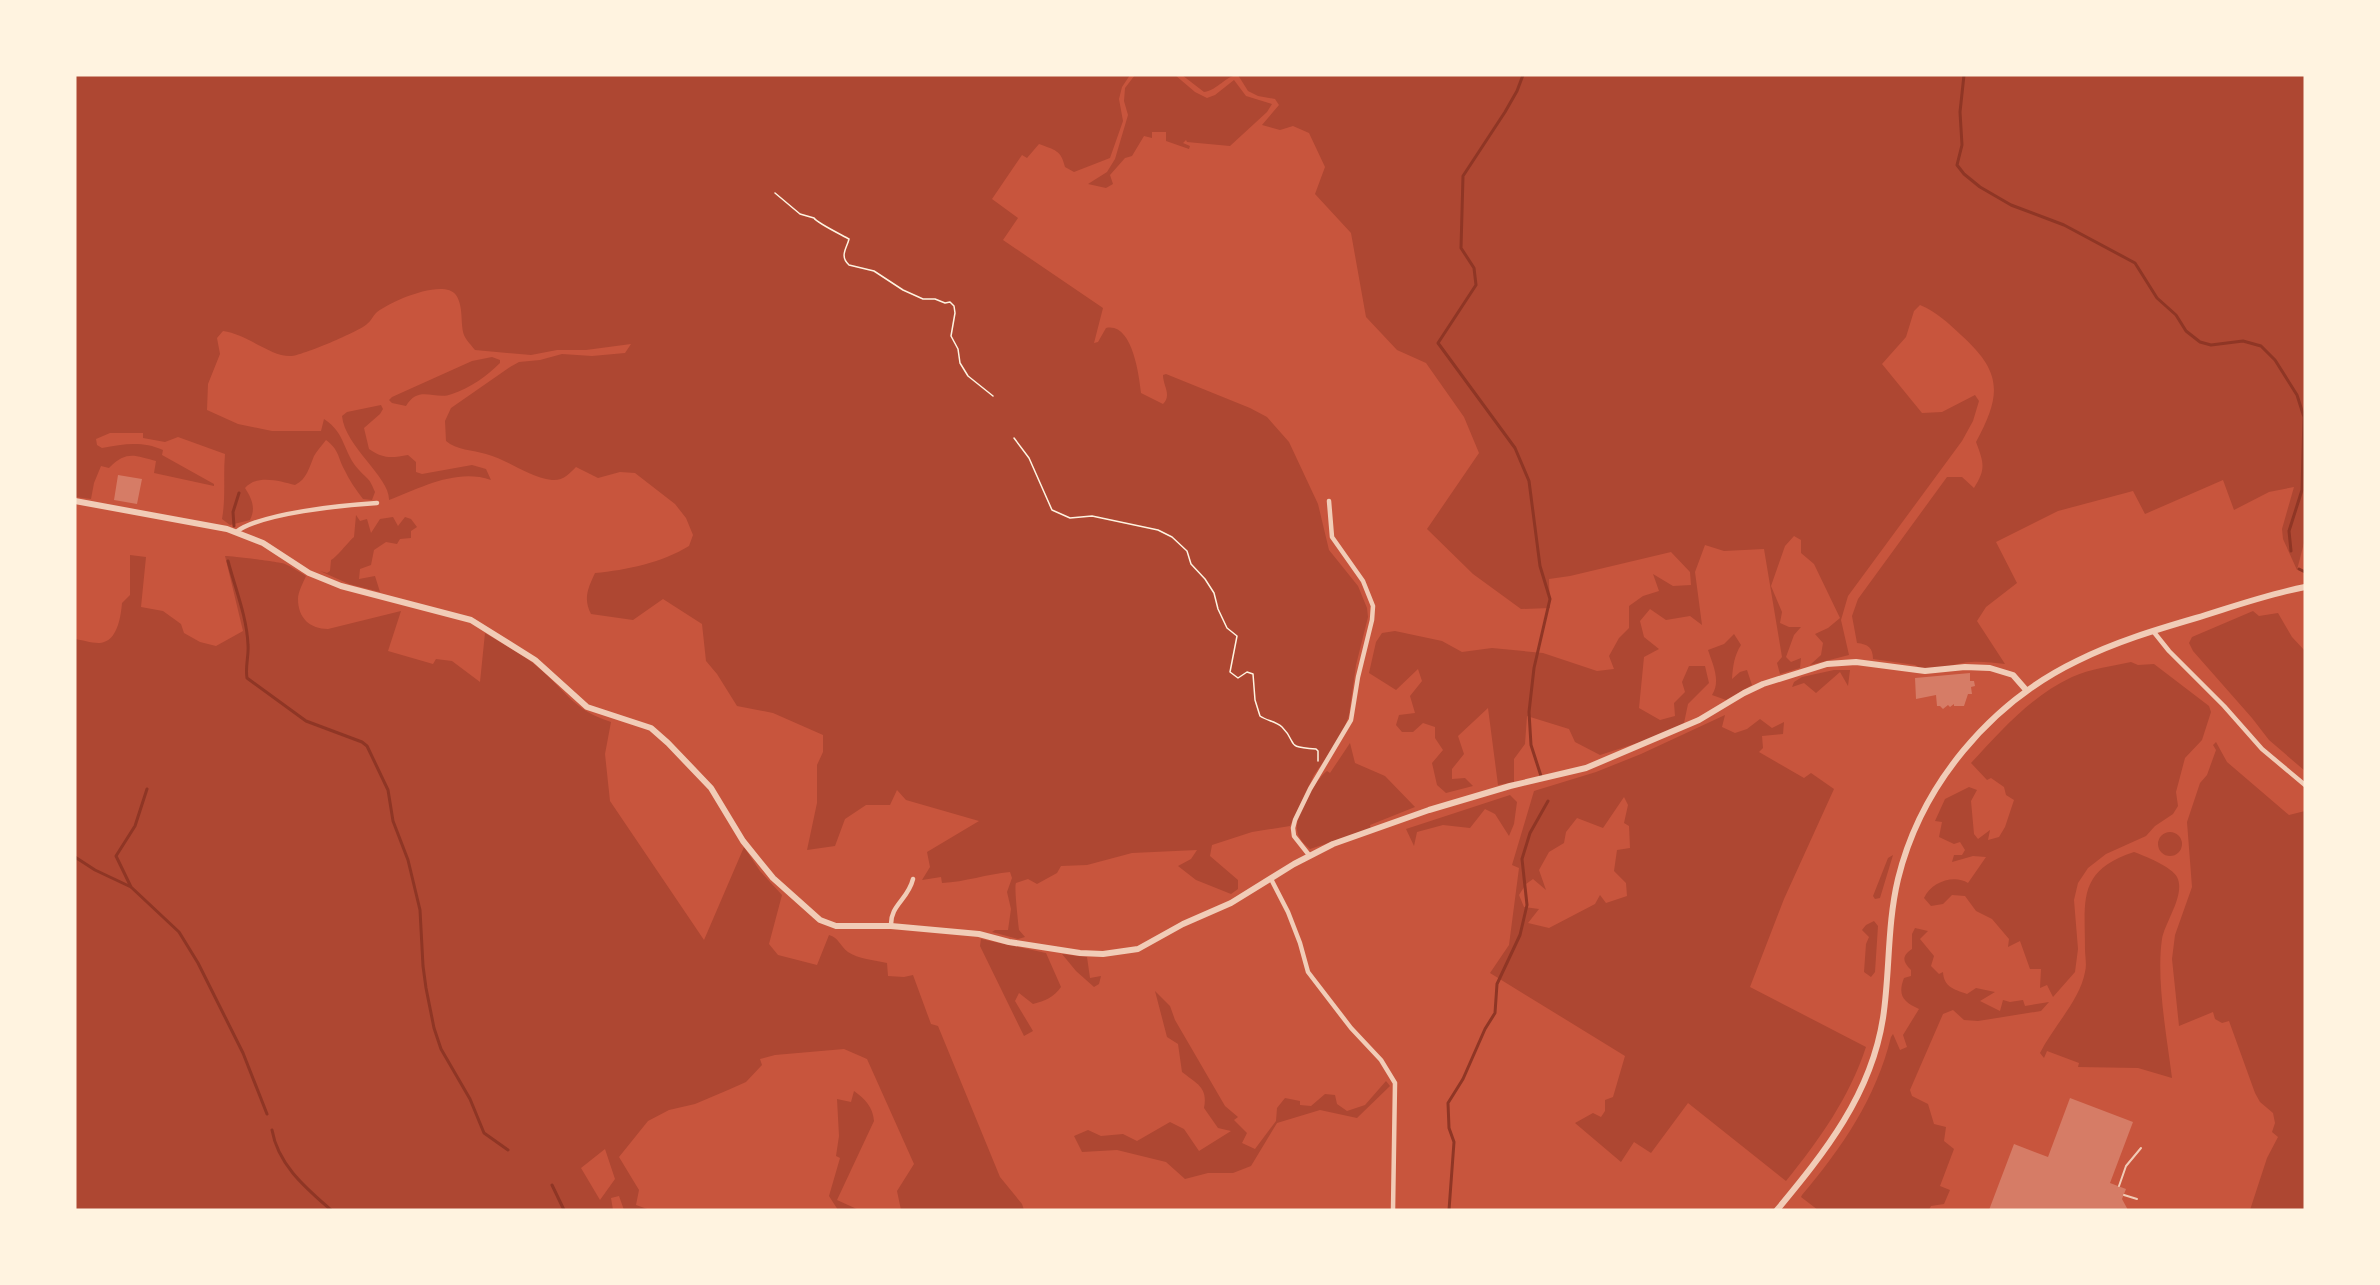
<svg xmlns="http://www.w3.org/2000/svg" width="2380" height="1285" font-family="'Asap Condensed',sans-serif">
<rect width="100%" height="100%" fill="#c8553d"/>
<!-- green -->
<path fill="#ae4732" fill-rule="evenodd" d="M75 75H1130L1122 87 1119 99 1123 121 1110 158 1074 172 1065 167C1061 150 1055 150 1039 144L1027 158 1022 155 992 199 1018 218 1003 240 1103 308 1094 343 1098 342 1106 328C1132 322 1139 374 1141 393L1163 404C1172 395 1163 386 1163 375L1166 374 1250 408 1267 417 1289 442 1318 504 1329 550 1358 586 1367 608 1368 617 1356 665 1349 715 1341 737 1314 775 1290 826 1252 832 1212 845 1210 856 1238 880V889L1231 894 1196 880 1178 866 1191 859 1197 850 1132 853 1087 865 1061 866 1057 873 1037 884 1028 879 1016 883C1014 887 1018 921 1019 930L1025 937 1018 939 992 932 995 930H1008L1011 909 1007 892 1012 878 1010 872C987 874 965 882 942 883L941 877 922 880 930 867 927 852 979 821 906 800 897 790 890 805H866L845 819 835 846 807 850 817 803V765L823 752V735L773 713 737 706 717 674 706 661 702 624 663 599 633 620 591 614C583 599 588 588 595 573 627 570 661 563 689 546L693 535 686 518 675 504 635 473 620 472 598 478 576 467C569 474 563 481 552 480 528 477 509 460 486 454 473 450 456 450 446 441L445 421 451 408 510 367 519 362 540 360 562 354 592 356 625 353 631 344 586 350H557L531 355 475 350C472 346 466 340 464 335 460 324 464 307 456 295 443 278 389 302 376 313 373 316 371 321 367 324 360 331 301 356 291 356 271 357 247 334 223 331L217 338 220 354 208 384 207 410 238 424 272 431H321L324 419C346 433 343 453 359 470 368 480 369 477 375 492L372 500 363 499C356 490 349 480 344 469 337 455 339 450 326 440 322 445 317 451 314 456 309 468 307 479 295 485 280 481 257 474 245 488 252 499 256 508 250 520L230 525 222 519C226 497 223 476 225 454L178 437 165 442 143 438V433H110L96 439 97 445 102 448C124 444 142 441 163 450L162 455 214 484V486L154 473 156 461C135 456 127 450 109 468L101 466 94 483 91 499 75 497Z
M1135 75H1175L1195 92 1207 98 1215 95 1234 80 1246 96 1272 104 1267 112 1230 146 1187 142 1186 140 1183 143 1190 146 1189 149 1166 141V132H1152V138L1144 136 1132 156 1125 158 1110 175 1113 184 1106 188 1088 184 1107 172 1115 159 1128 115 1124 101 1125 88Z
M1182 75H2305V539L2297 570 2283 539 2282 529 2294 487 2269 492 2234 510 2223 480 2145 514 2133 491 2058 511 1996 542 2017 583 1986 607 1977 621 2005 664C1994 663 1982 661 1971 662 1955 662 1930 676 1915 665L1873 659C1873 648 1868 644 1857 643L1852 616 1858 599 1947 477H1962L1974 488C1986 469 1984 463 1976 442 2002 394 2002 372 1961 335 1948 323 1937 312 1920 305L1914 311 1906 337 1882 364 1922 413 1942 412 1975 395 1979 401 1973 421 1962 441 1848 596 1841 620 1849 655 1810 665 1821 655 1823 643 1815 634 1828 628 1840 618 1814 564 1801 553V540L1794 536 1785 546 1771 586 1782 612 1780 623 1789 627H1801L1794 635 1786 657 1791 662 1801 658 1800 668 1780 674 1777 663 1782 657 1764 549 1724 551 1705 545 1695 572 1702 625 1690 616 1666 620 1650 609 1640 621 1644 637 1659 649 1644 657 1639 708 1660 720 1675 716 1674 703 1685 692 1682 682 1689 666H1705L1709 683 1688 704 1684 723 1662 735 1600 755 1575 742 1569 729 1527 716 1525 744 1514 759V782L1498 785 1488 708 1458 736 1464 754 1452 769V779L1465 778 1473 786 1446 793 1437 785 1432 763 1443 750 1435 738V727L1423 723 1413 732H1402L1396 725 1399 715 1415 713 1410 696 1422 681 1418 669 1396 690 1369 673 1376 642 1382 633 1395 631 1442 641 1462 652 1492 648 1543 653 1597 671 1614 669 1609 656 1619 638 1629 628V606L1643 596 1659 591 1653 574 1673 586 1691 585 1690 572 1671 552 1570 576 1549 579 1550 608 1521 609 1473 574 1427 529 1479 453 1464 417 1426 363 1397 350 1366 317 1351 233 1315 194 1325 167 1309 133 1293 126 1280 130 1262 125 1279 105 1275 99 1258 96 1248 91 1238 75C1225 76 1218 90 1204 92Z
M492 357 500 360V363C487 376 470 388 452 394 435 401 419 384 406 406L392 403 389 400 392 397 472 361Z
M381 405 383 409 380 414 364 428 369 449C383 459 392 458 408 455L416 462V472L422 474 472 465 486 469 491 480C456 468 421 488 389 500 390 477 345 447 342 416L347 412Z
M356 515 360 521 367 519 371 533 380 519 393 517 398 526 405 517 411 519 417 527 411 531V538L400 539 397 544 386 542 374 550 371 565 360 569 359 579 375 576 380 592 349 584 320 571 327 573 330 571 331 560C336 558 348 542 354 537Z
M130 555 146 557 141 607 163 611 181 624 184 633 200 642 216 646 243 631 225 556C232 556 282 562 285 564 292 567 299 572 306 576 303 583 298 592 298 599 298 618 310 629 328 629L401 611 388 651 433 664 436 659 452 661 480 682 485 633C504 645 524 655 540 669 569 694 572 709 611 722L605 754 610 801 704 940 744 847 760 871 782 895 769 944 778 955 817 965 829 935C839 938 840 946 848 952 858 959 874 960 887 963L888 976 904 977 913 975 931 1024 938 1026 1000 1177 1022 1204 1024 1210H901L897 1191 914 1164 867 1059 844 1049 775 1055 760 1059 762 1065 746 1082 728 1090 695 1104 669 1110 648 1121 619 1157 639 1190 636 1205 650 1210H624L619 1196 611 1198 613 1210H75V639C83 640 97 645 104 642 118 638 121 615 122 603L130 595ZM605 1149 615 1179 600 1200 581 1168Z
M2253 611 2259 616 2278 613 2292 637 2305 651V771L2269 740 2252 718 2193 651 2189 643 2192 637Z
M1734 634 1741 645C1734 656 1733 666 1732 679L1740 672 1747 670 1752 685 1726 700 1712 695C1721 681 1713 665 1708 650L1724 644Z
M2131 662 2138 665 2154 664 2209 706 2211 712 2202 740 2185 758 2176 792 2178 806 2173 814 2155 826 2146 836 2106 854 2088 868 2078 883 2074 900 2078 949 2075 972 2053 997 2047 985 2040 988 2041 969H2030L2020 941 2008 947 2009 939 1992 919 1976 911 1965 896 1952 895 1943 904 1931 906 1924 898C1931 882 1954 874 1968 883L1986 857 1973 856 1952 862 1954 855H1962L1965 850 1960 842 1954 844 1939 837 1942 822 1935 821 1945 799 1969 787 1977 790 1971 801 1974 834 1978 839 1990 830 1988 840 1999 837 2005 827 2014 800 2006 795 2004 787 1991 778 1987 780 1971 763C2001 731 2031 696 2072 677 2090 669 2112 666 2131 662Z
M1834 670H1850L1848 686 1840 672 1816 693 1804 683 1792 687 1794 682 1802 677Z
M1725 715 1722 727 1735 733 1747 729 1760 719 1772 728 1784 722 1783 734 1762 736 1763 748 1759 752 1804 778 1811 773 1834 789 1784 899 1750 987 1866 1047C1849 1098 1820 1139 1786 1181L1688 1103 1651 1153 1634 1142 1621 1162 1575 1123 1593 1113 1601 1117 1605 1111V1100L1613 1097 1625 1056 1490 973 1509 945 1519 868 1512 865 1534 791 1596 772 1641 754ZM1624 797 1628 805 1624 823 1629 826 1630 848 1617 850 1614 871 1626 883 1627 896 1606 903 1600 895 1595 904 1549 928 1528 923 1539 909 1524 907 1519 895 1526 884 1533 879 1546 890 1539 870 1549 852 1564 843 1566 832 1577 818 1603 828Z
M2216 742 2227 762 2289 815 2305 811V1210H2250L2267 1158 2278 1137 2272 1132 2275 1123 2273 1113 2260 1102 2255 1093 2229 1021 2222 1023 2215 1019 2213 1012 2179 1026 2172 959 2175 935 2192 887 2187 822 2200 783 2207 775 2216 750 2213 745Z
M1350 743 1355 763 1385 776 1415 807 1370 825 1371 829 1310 849C1304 844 1298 838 1297 830 1295 815 1316 779 1327 771L1330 773Z
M1510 795 1517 802 1514 824 1509 836 1495 814 1485 809 1470 828 1443 825 1417 832 1414 846 1406 829Z
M2158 844a12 12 0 1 1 24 0a12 12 0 1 1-24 0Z
M2134 852C2145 856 2172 867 2177 877 2186 894 2165 922 2162 939 2156 979 2167 1038 2172 1078L2138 1068 2078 1067 2079 1063 2047 1051 2044 1058 2040 1053C2053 1027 2080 1000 2085 972 2087 965 2085 956 2085 949 2085 900 2077 871 2134 852Z
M1893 855 1880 898 1875 899 1873 896 1888 858Z
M1874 921 1878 926 1875 972 1871 977 1864 972 1866 944 1869 937 1862 930 1866 925Z
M1915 928 1928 931 1920 939 1934 956 1931 966 1939 974 1943 972C1944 987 1953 989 1967 994L1976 988 1995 992 1980 1001 2000 1011 2003 1000 2010 1002 2023 1000 2025 1006 2049 1002 2041 1011 1978 1021 1964 1020 1953 1010 1943 1014 1910 1090 1912 1096 1928 1104 1934 1124 1946 1127 1944 1141 1954 1149 1940 1186 1950 1190 1944 1204 1931 1206 1929 1210H1818L1801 1197 1802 1195C1842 1148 1876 1098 1891 1037L1893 1034 1900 1050 1907 1047 1903 1035 1919 1009C1904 1002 1897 996 1904 978L1911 976V970C1902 961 1902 956 1912 949V934Z
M981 939 1046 953 1061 987C1054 997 1045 1001 1033 1004L1019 993 1015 1001 1033 1031 1024 1036 980 946Z
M1062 954 1087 957 1090 978 1101 976 1099 984 1094 987 1076 971Z
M1155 991 1170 1006 1175 1020 1225 1106 1238 1117 1234 1120 1247 1133 1242 1143 1255 1149 1276 1121 1277 1108 1285 1098 1300 1101V1105L1311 1106 1325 1094 1335 1095 1337 1104 1347 1111 1365 1105 1386 1081 1390 1086 1357 1118 1320 1110 1277 1123 1251 1166 1233 1173H1208L1185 1179 1166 1162 1117 1150 1082 1152 1074 1136 1088 1130 1101 1136 1123 1134 1137 1141 1170 1122 1184 1129 1199 1151 1231 1131 1218 1128 1204 1108C1208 1087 1197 1084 1182 1072L1178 1044 1167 1037Z
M854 1091C865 1099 873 1107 874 1121L837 1200 859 1210H838L829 1196 840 1158 836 1156 839 1136 837 1099 851 1102Z"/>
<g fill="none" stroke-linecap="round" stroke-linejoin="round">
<!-- stream -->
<path stroke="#8f3625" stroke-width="3" d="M1523 75 1517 91 1505 112 1463 176 1461 248 1474 268 1476 285 1438 343 1515 448 1529 481 1540 566 1550 599 1534 668 1529 712 1531 745 1541 776
M1964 75 1960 112 1962 145 1957 165 1964 174 1980 187 2011 205 2064 225 2135 263 2157 298 2176 315 2186 331 2200 342 2211 345 2243 341 2261 346 2275 360 2297 395 2304 417 2302 490 2289 531 2291 551
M234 526 233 512 239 493
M228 561C235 588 247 617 248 645 249 656 245 666 247 678L306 721 362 742 367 746 388 790 393 821 408 860 420 910 423 966 426 988 434 1028 441 1049 470 1099 484 1133 508 1150
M2299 569 2305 572
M75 857 95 870 131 887 179 932 198 963 243 1053 267 1114
M131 887 116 856 135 826 147 789
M272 1130C278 1165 306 1188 331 1210
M552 1185 564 1210
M1449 1210 1454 1142 1449 1128 1448 1103 1463 1079 1485 1029 1495 1013 1497 984 1520 935 1527 905 1522 859 1530 833 1548 801"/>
</g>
<!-- building -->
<path fill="#d67c66" d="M118 475 142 479 137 504 114 500Z
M1970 673V681H1974L1975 686 1971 687 1972 694H1968L1964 706H1954V704L1950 707 1948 705 1943 709 1940 706H1937L1936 695 1916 699 1915 678Z
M2070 1098 2133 1122 2110 1183 2126 1189 2122 1199 2128 1210H1989L2014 1144 2048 1157Z"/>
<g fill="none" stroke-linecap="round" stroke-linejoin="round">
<!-- path -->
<path stroke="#fff3e0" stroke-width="1.5" d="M775 193 800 214 814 218C817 223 842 235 849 239 847 248 839 256 849 265L874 271 903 290 923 299H935L945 303 950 302 954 306 955 313 951 336 958 349 960 363 968 376 993 396
M1014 438 1029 458 1052 510 1070 518 1092 516 1158 530 1172 537 1187 551 1191 564 1205 579 1214 593 1218 609 1227 628 1237 636 1230 672 1238 678 1247 672 1253 674 1255 700 1260 716C1267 721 1276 721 1282 727 1299 744 1283 747 1316 749L1318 751V761"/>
<!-- service -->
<path stroke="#f1ccb7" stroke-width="2" d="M2119 1186 2126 1166 2141 1148
M2124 1195 2137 1199"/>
<!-- minor -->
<path stroke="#f1ccb7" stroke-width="4.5" d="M236 532C261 513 344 505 377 503
M2153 631 2169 651 2224 706 2262 749 2305 785
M1309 855 1294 836 1293 828 1295 820 1310 789 1351 720 1358 677 1372 620 1373 606 1363 581 1332 537 1329 501
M1271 879 1288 912 1300 943 1308 972 1351 1028 1381 1060 1395 1083 1393 1210
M891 926C890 905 908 900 913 879"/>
<!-- tertiary -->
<path stroke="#f1ccb7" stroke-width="6" d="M75 501 227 529 263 543 309 573 341 586 471 620 535 660 587 707 651 728 668 743 711 788 743 841 773 878 820 920 836 926H891L979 934 1009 942 1080 953 1103 954 1138 949 1183 924 1231 903 1294 864 1333 844 1429 810 1510 786 1586 768 1699 720 1744 693 1763 684 1827 664 1856 662 1925 671 1965 667 1990 668 2013 675 2027 691
M1777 1210C1825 1152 1871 1095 1883 1018 1890 972 1887 925 1898 879 1921 785 1990 703 2077 661 2115 642 2155 630 2196 618 2232 607 2268 594 2305 587"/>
</g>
<!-- border -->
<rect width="2380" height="1285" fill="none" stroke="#fff3e0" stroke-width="153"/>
</svg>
